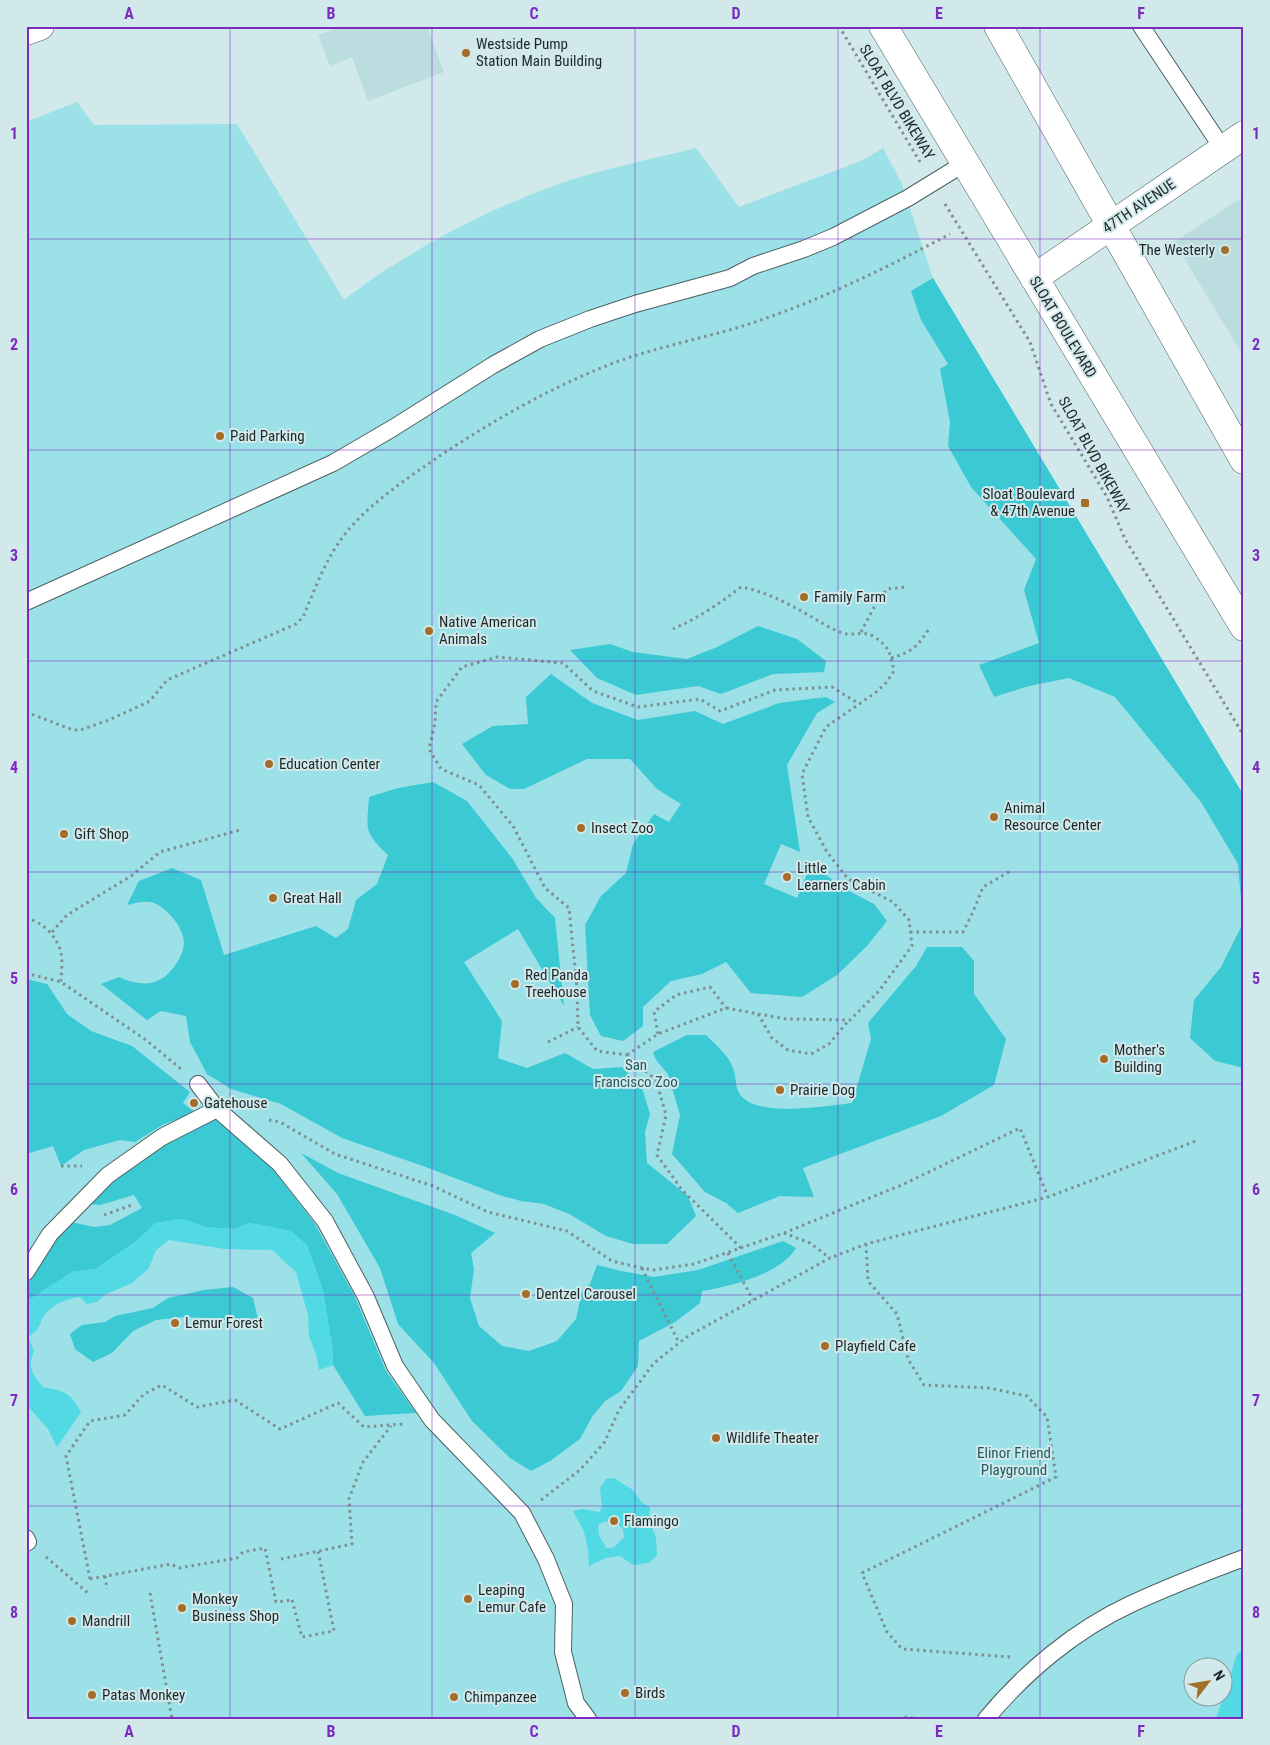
<svg xmlns="http://www.w3.org/2000/svg" width="1270" height="1745" font-family="'Roboto Condensed',sans-serif">
<rect width="100%" height="100%" fill="#d1e9eb"/>
<!-- built -->
<path fill="#bcdddf" d="M342 26H427L444 72 368 101 352 57 330 66 318 35Z
M1244 196V357L1174 242Z"/>
<!-- green -->
<path fill="#9be1e7" fill-rule="evenodd" d="M77 102 94 125 237 124 344 300C361 287 378 274 397 263 446 232 499 206 553 186 600 169 649 160 696 148L739 207 861 161 883 148 902 184 933 278 1244 796V1719H26V122ZM1192 1668H1222V1698H1192Z"/>
<!-- forest -->
<path fill="#3bc9d3" d="M933 278 1244 796V1068L1215 1061 1190 1038 1194 1000 1221 967 1243 923 1238 864 1201 802 1115 697 1069 678 1029 686 994 697 979 665 1039 643 1024 590 1036 559 971 487 948 446 950 422 940 369 948 364 921 320 911 291Z
M758 626 797 639 826 661 824 672 773 674 721 694 698 686 636 695 597 678 570 650 610 644 633 652 687 659 717 647Z
M551 674 592 703 638 720 695 711 723 724 779 703 826 697 835 702 817 713 787 765 800 852 781 844 764 884 797 898 809 869 826 875 845 889 874 904 887 921 867 946 837 975 802 997 751 993 726 962 702 974 671 981 643 1007V1026L623 1041 601 1036 590 1015 585 925 601 896 626 873 633 844 654 814 669 822 681 804 657 789 630 759H587L524 789H510L486 775 462 744 493 726 528 724 526 697Z
M433 782 467 801 512 858 536 898 555 918 564 1006 518 929 464 962 502 1021 498 1058 527 1068 565 1053 593 1069 622 1067 642 1088 650 1114 645 1132 647 1163 688 1196 696 1216 667 1244H633L606 1236 569 1214 544 1204 521 1201 502 1196 423 1166 342 1138 281 1104 231 1089 207 1074 190 1042 186 1016 161 1011 147 1020 101 984 119 977C142 988 162 986 176 964 180 958 184 950 184 942 183 927 168 909 154 903 146 900 136 903 127 905L139 881 172 868 201 880 224 955 316 926 336 938 348 929 356 900 377 884 388 855C363 831 367 830 369 797L398 788Z
M927 947H962L974 961V994L1006 1039 994 1085 941 1116 803 1168 814 1197 780 1196 738 1213 726 1203 705 1192 672 1154 680 1115 668 1074 656 1060 653 1052 687 1035H706C714 1043 730 1057 733 1068 737 1077 734 1089 742 1097 761 1117 827 1106 852 1103L871 1039 868 1023 916 966Z
M26 979 47 984 67 1014 91 1031 132 1046 190 1092 183 1103 196 1113 164 1124 135 1142 120 1140 84 1150 61 1166 53 1146 26 1154Z
M215 1118 271 1167 315 1224 355 1297 386 1371 416 1413 365 1416 333 1365 332 1347 323 1291 307 1245 290 1231 250 1223 234 1229 204 1227 183 1219 156 1223 138 1240 96 1269 72 1272 26 1302C26 1297 25 1292 27 1287 32 1267 57 1237 71 1222L94 1227 110 1225 142 1208 134 1195 100 1205 88 1204 134 1165 168 1141Z
M301 1153 338 1173 455 1215 495 1233 471 1253 474 1269 470 1298 479 1326 502 1346 529 1351 557 1341 576 1319 582 1291 590 1284 597 1265 621 1271 654 1277 698 1270 783 1241 796 1248C781 1274 729 1287 702 1291L700 1303 675 1322 639 1341 638 1366 621 1391 605 1401 592 1417 580 1439 550 1461 531 1471 510 1458 472 1421 434 1363 398 1324 380 1268 337 1194Z
M233 1287 253 1298 258 1319 251 1329 222 1319 184 1317 156 1320 133 1331 112 1353 93 1362 75 1349 70 1334 82 1325 105 1322 115 1316 153 1308 168 1298 204 1290Z"/>
<!-- water -->
<path fill="#51dae4" fill-rule="evenodd" d="M183 1219 204 1227 234 1229 250 1223 273 1227 290 1231 307 1245 323 1291 332 1347 333 1365 319 1370 316 1354 309 1336 308 1315 296 1272 272 1250 225 1249 169 1240 156 1250 149 1268 132 1283 106 1294 97 1302 87 1304 80 1297C69 1298 56 1303 47 1312 38 1321 44 1327 28 1337L34 1351C27 1368 32 1373 43 1387 64 1391 70 1392 81 1412L57 1447 48 1429 26 1404V1302L72 1272 96 1269 138 1240 155 1223Z
M614 1478 633 1490 642 1503 650 1507 649 1519 656 1538 657 1556 648 1563 633 1565 620 1556 606 1558 589 1566 588 1550 584 1532 573 1511 583 1509 599 1512 602 1507 600 1488 606 1479ZM614 1521 623 1529 624 1537 613 1548H606L599 1535 598 1525 603 1522Z
M1244 1648V1719H1216L1237 1654Z"/>
<g fill="none" stroke-linecap="round" stroke-linejoin="round">
<!-- service casing -->
<g stroke="#4c6162" stroke-width="18">
<path id="service" d="M1141 26 1223 149
M26 602 333 463 393 428 493 365 540 339 590 319 635 304 730 278 753 266 804 249 833 237 908 198 965 163
M198 1084 217 1109 280 1164 325 1221 366 1297 395 1366 432 1420 522 1513 546 1559 564 1604 563 1652 576 1703 588 1719
M26 1272 50 1234 108 1175 162 1137 217 1109
M26 1538 28 1542 26 1543
M986 1719C1025 1672 1075 1630 1131 1604 1168 1587 1206 1572 1244 1558"/>
</g>
<!-- minor casing -->
<g stroke="#4c6162" stroke-width="29">
<path id="minor" d="M26 31 40 26"/>
</g>
<!-- tertiary casing -->
<g stroke="#4c6162" stroke-width="29">
<path id="tertiary" d="M883 26 1244 627
M998 26 1244 460
M1034 278 1244 135"/>
</g>
<!-- path -->
<path stroke="#7e8f90" stroke-width="3" stroke-dasharray="2.5 4" stroke-linecap="butt" d="M839 26 920 162
M945 204 1030 342 1051 404 1107 497 1125 539 1244 736
M861 632 873 609 887 589 906 587
M891 658C912 652 917 647 929 629
M26 712 73 730H80L109 720 150 701 167 680 296 624 303 617C315 589 326 558 345 534 370 503 405 480 438 457 494 420 553 386 616 362 663 345 712 337 758 321 825 298 888 267 950 234
M26 918C43 922 57 936 61 953 63 962 61 973 61 982
M52 932 67 915 131 876 160 852 240 830
M910 932H963L973 912 983 887 1012 870
M26 972 33 975 61 982 146 1040 181 1069
M758 1014 772 1038 788 1050 811 1054 829 1044 849 1020
M658 1034 654 1012 676 995 710 987 726 1008
M548 1042 578 1027
M627 1055 658 1034 726 1008 786 1019 850 1020 879 991 912 946 909 920 893 902 848 879 827 852 808 817 802 774 826 727 875 693 885 684 894 671C890 653 890 647 873 636 864 631 856 635 847 634 838 633 820 622 812 617 789 604 767 592 741 587 719 604 698 618 673 629
M269 1120 280 1122 335 1154 433 1186 488 1212 567 1231 612 1261 642 1268 653 1270 694 1264 784 1233 810 1243 830 1258
M61 1166H82
M104 1215 132 1205
M784 1233 904 1184 1020 1128 1048 1197
M866 1244 868 1281 897 1314 908 1359 924 1385 989 1388 1027 1396 1047 1417 1056 1477 862 1573 887 1632 902 1649 1011 1657
M741 1248 682 1190 657 1155 666 1115 656 1080 627 1055 597 1051 578 1027 577 988 569 908 545 888 513 826 479 785 441 769 429 749 435 723 436 702 462 667 497 657 563 663 593 691 638 707 700 699 720 711 775 690 832 687 859 704
M728 1253 753 1300
M642 1268 679 1343
M541 1500 580 1470 604 1443 619 1410 654 1363 688 1336 830 1258 866 1244 1048 1197 1196 1141
M46 1557 88 1593
M281 1559 352 1544 349 1499 363 1462 391 1426
M105 1576 107 1589
M90 1579 66 1456 90 1421 125 1415 144 1394 162 1385 197 1407 235 1400 280 1429 338 1403 364 1427 404 1424
M150 1593 172 1719
M292 1600 302 1637 334 1631 318 1551
M898 1719 907 1717 917 1719"/>
<!-- service -->
<use href="#service" stroke="#fff" stroke-width="16"/>
<!-- minor -->
<use href="#minor" stroke="#fff" stroke-width="28"/>
<!-- tertiary -->
<use href="#tertiary" stroke="#fff" stroke-width="28"/>
<!-- path-bridge -->
<path stroke="#7e8f90" stroke-width="3" stroke-dasharray="2.5 4" stroke-linecap="butt" d="M90 1579 171 1564 179 1568 237 1558 243 1552 265 1548 276 1602 292 1600"/>
</g>
<!-- grid -->
<path fill="none" stroke="#7b2cbf" stroke-width="1" stroke-opacity="0.55" d="M230 26V1719M432 26V1719M635 26V1719M838 26V1719M1040 26V1719M26 239H1244M26 450H1244M26 661H1244M26 872H1244M26 1084H1244M26 1295H1244M26 1506H1244"/>
<!-- markers -->
<g fill="#a56d2a" stroke="#d1e9eb" stroke-width="2">
<circle cx="466" cy="53" r="5"/>
<circle cx="1225" cy="250" r="5"/>
<circle cx="220" cy="436" r="5"/>
<rect x="1080" y="498" width="10" height="10" rx="2.5"/>
<circle cx="804" cy="597" r="5"/>
<circle cx="429" cy="631" r="5"/>
<circle cx="269" cy="764" r="5"/>
<circle cx="994" cy="817" r="5"/>
<circle cx="581" cy="828" r="5"/>
<circle cx="64" cy="834" r="5"/>
<circle cx="787" cy="877" r="5"/>
<circle cx="273" cy="898" r="5"/>
<circle cx="515" cy="984" r="5"/>
<circle cx="1104" cy="1059" r="5"/>
<circle cx="780" cy="1090" r="5"/>
<circle cx="194" cy="1103" r="5"/>
<circle cx="526" cy="1294" r="5"/>
<circle cx="175" cy="1323" r="5"/>
<circle cx="825" cy="1346" r="5"/>
<circle cx="716" cy="1438" r="5"/>
<circle cx="614" cy="1521" r="5"/>
<circle cx="468" cy="1599" r="5"/>
<circle cx="182" cy="1608" r="5"/>
<circle cx="72" cy="1621" r="5"/>
<circle cx="625" cy="1693" r="5"/>
<circle cx="92" cy="1695" r="5"/>
<circle cx="454" cy="1697" r="5"/>
</g>
<g text-anchor="middle" dominant-baseline="central" stroke-width="4" stroke-linejoin="round" paint-order="stroke">
<!-- poi labels -->
<g font-size="15" fill="#1e2728" stroke="#d1e9eb" text-anchor="start">
<text x="476" y="44">Westside Pump<tspan x="476" dy="17">Station Main Building</tspan></text>
<text x="1215" y="250" text-anchor="end">The Westerly</text>
<text x="230" y="436">Paid Parking</text>
<text x="1075" y="494" text-anchor="end">Sloat Boulevard<tspan x="1075" dy="17">&amp; 47th Avenue</tspan></text>
<text x="814" y="597">Family Farm</text>
<text x="439" y="622">Native American<tspan x="439" dy="17">Animals</tspan></text>
<text x="279" y="764">Education Center</text>
<text x="1004" y="808">Animal<tspan x="1004" dy="17">Resource Center</tspan></text>
<text x="591" y="828">Insect Zoo</text>
<text x="74" y="834">Gift Shop</text>
<text x="797" y="868">Little<tspan x="797" dy="17">Learners Cabin</tspan></text>
<text x="283" y="898">Great Hall</text>
<text x="525" y="975">Red Panda<tspan x="525" dy="17">Treehouse</tspan></text>
<text x="1114" y="1050">Mother's<tspan x="1114" dy="17">Building</tspan></text>
<text x="790" y="1090">Prairie Dog</text>
<text x="204" y="1103">Gatehouse</text>
<text x="536" y="1294">Dentzel Carousel</text>
<text x="185" y="1323">Lemur Forest</text>
<text x="835" y="1346">Playfield Cafe</text>
<text x="726" y="1438">Wildlife Theater</text>
<text x="624" y="1521">Flamingo</text>
<text x="478" y="1590">Leaping<tspan x="478" dy="17">Lemur Cafe</tspan></text>
<text x="192" y="1599">Monkey<tspan x="192" dy="17">Business Shop</tspan></text>
<text x="82" y="1621">Mandrill</text>
<text x="635" y="1693">Birds</text>
<text x="102" y="1695">Patas Monkey</text>
<text x="464" y="1697">Chimpanzee</text>
</g>
<!-- street labels -->
<g font-size="15" fill="#1e2728" stroke="#d1e9eb">
<text transform="translate(897 102) rotate(59)">SLOAT BLVD BIKEWAY</text>
<text transform="translate(1139 206) rotate(-34)">47TH AVENUE</text>
<text transform="translate(1063 327) rotate(59)">SLOAT BOULEVARD</text>
<text transform="translate(1094 455) rotate(61)">SLOAT BLVD BIKEWAY</text>
</g>
<!-- park labels -->
<g font-size="15" fill="#235c60" stroke="#d1e9eb">
<text x="636" y="1065">San<tspan x="636" dy="17">Francisco Zoo</tspan></text>
<text x="1014" y="1453">Elinor Friend<tspan x="1014" dy="17">Playground</tspan></text>
</g>
</g>
<!-- border -->
<rect width="1270" height="1745" fill="none" stroke="#d1e9eb" stroke-width="55"/>
<!-- north arrow -->
<g transform="translate(1208 1682) rotate(59)"><circle r="24" fill="#d1e9eb" stroke="#899b9d"/>
<path d="M0-4L9 19L0 12L-9 19Z" fill="#a56d2a"/>
<text y="-8" font-size="14" font-weight="bold" text-anchor="middle" fill="#1e2728">N</text>
</g>
<rect x="28" y="28" width="1214" height="1690" fill="none" stroke="#7b2cbf" stroke-width="2"/>
<g font-size="16" text-anchor="middle" font-weight="bold" fill="#7b2cbf">
<text x="129" y="19">A</text>
<text x="331" y="19">B</text>
<text x="534" y="19">C</text>
<text x="736" y="19">D</text>
<text x="939" y="19">E</text>
<text x="1141" y="19">F</text>
<text x="14" y="139">1</text>
<text x="1256" y="139">1</text>
<text x="14" y="350">2</text>
<text x="1256" y="350">2</text>
<text x="14" y="561">3</text>
<text x="1256" y="561">3</text>
<text x="14" y="773">4</text>
<text x="1256" y="773">4</text>
<text x="14" y="984">5</text>
<text x="1256" y="984">5</text>
<text x="14" y="1195">6</text>
<text x="1256" y="1195">6</text>
<text x="14" y="1406">7</text>
<text x="1256" y="1406">7</text>
<text x="14" y="1618">8</text>
<text x="1256" y="1618">8</text>
<text x="129" y="1737">A</text>
<text x="331" y="1737">B</text>
<text x="534" y="1737">C</text>
<text x="736" y="1737">D</text>
<text x="939" y="1737">E</text>
<text x="1141" y="1737">F</text>
</g>
</svg>
